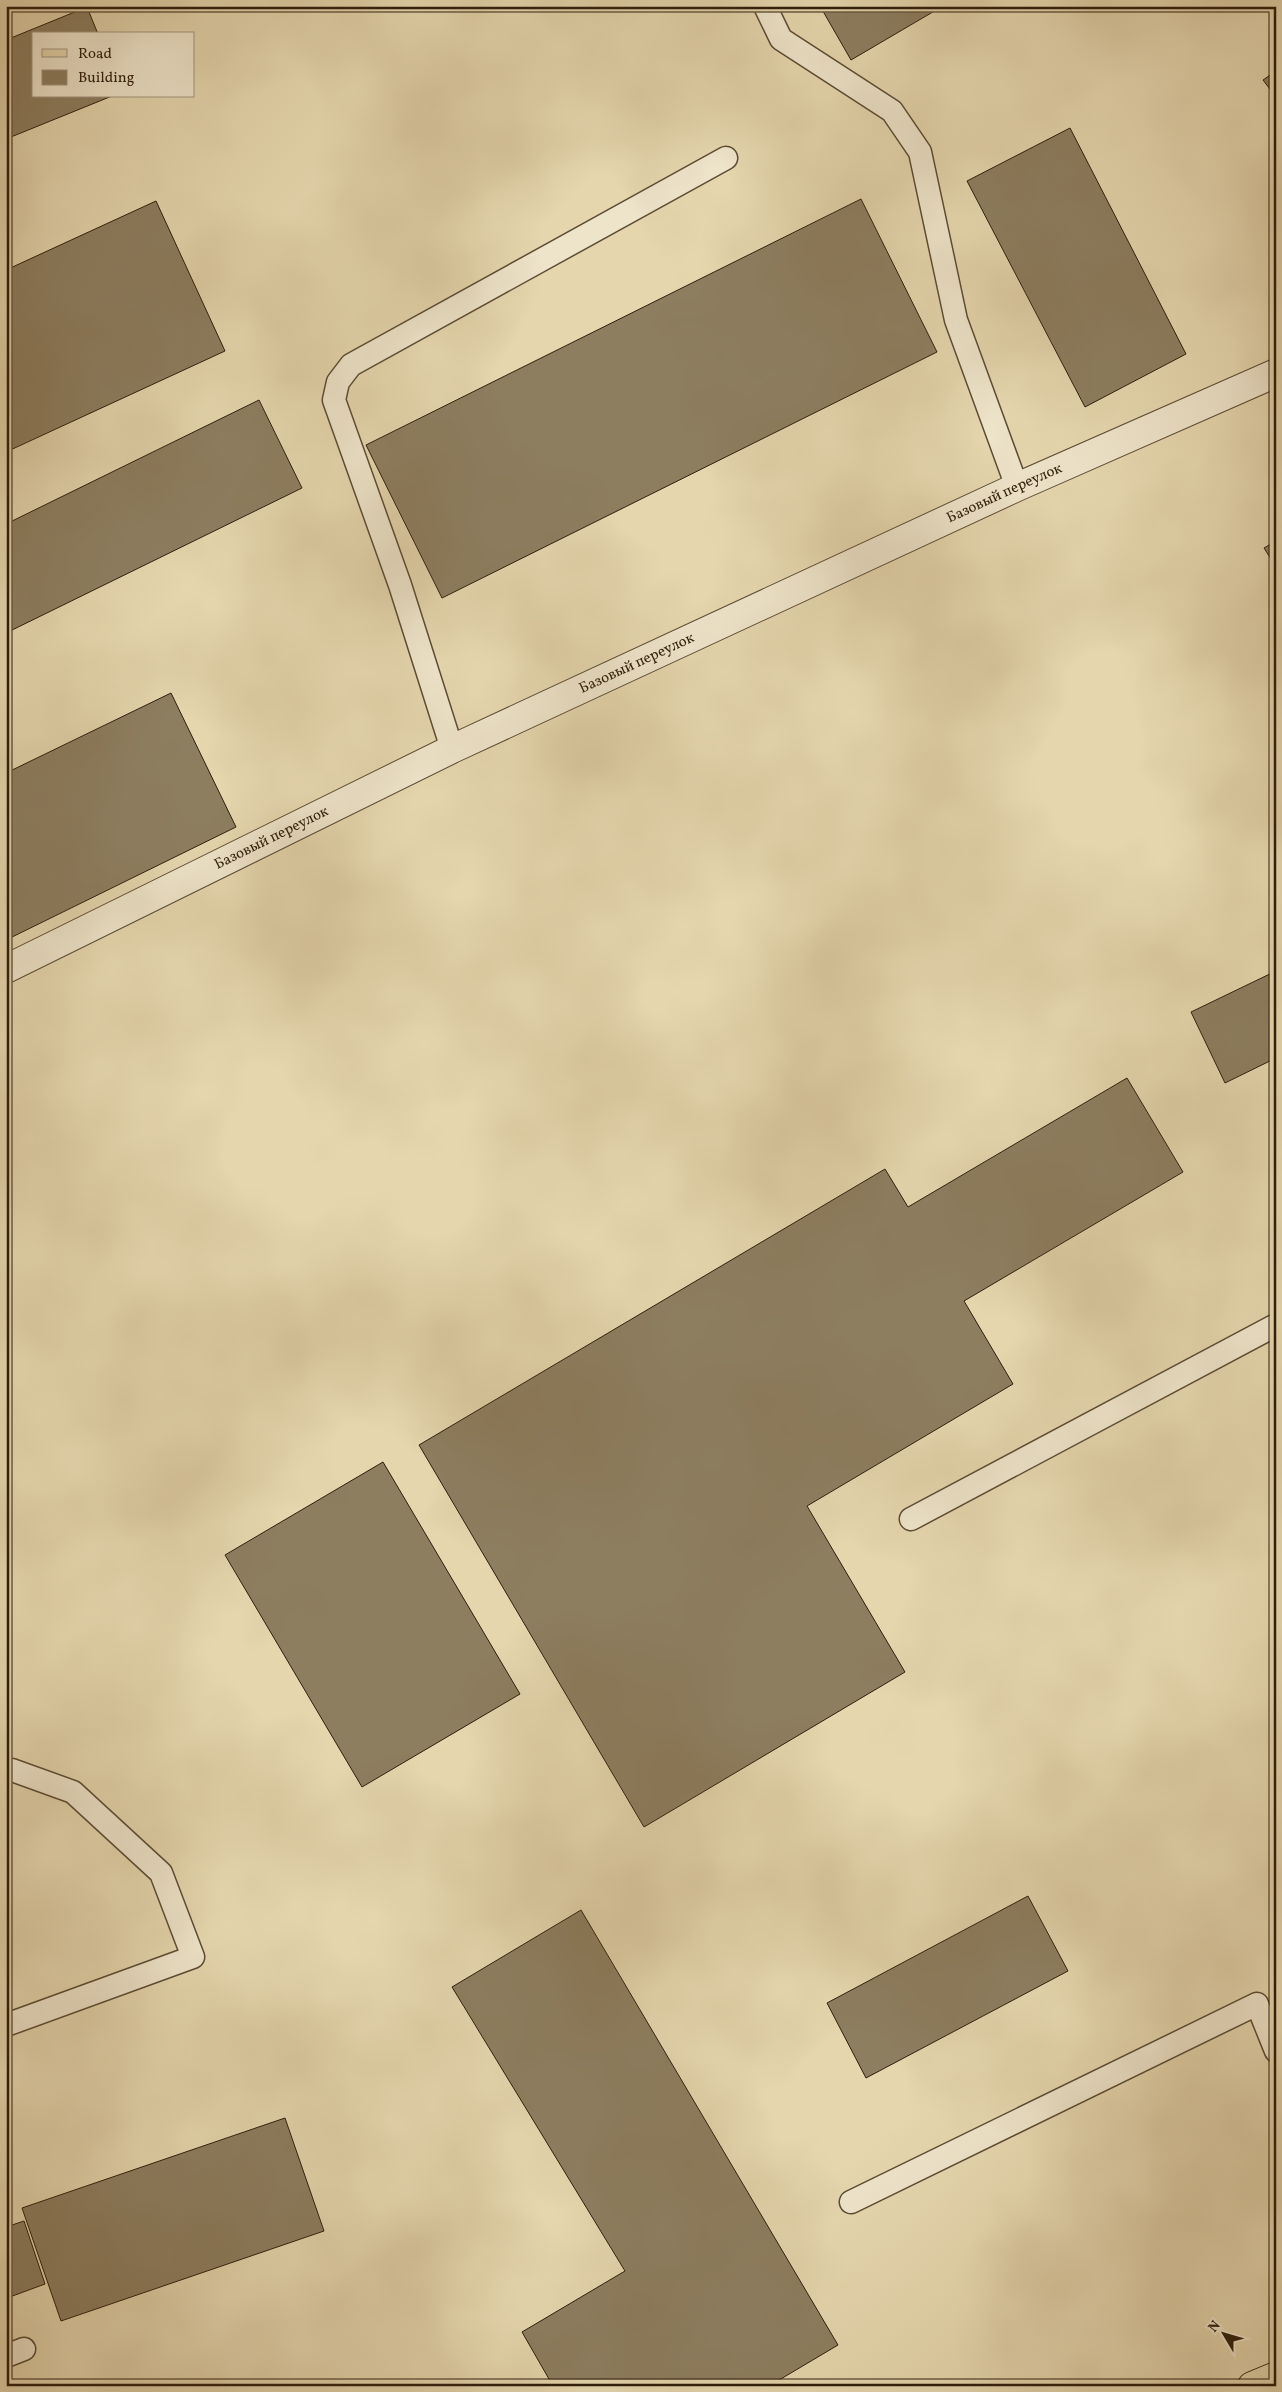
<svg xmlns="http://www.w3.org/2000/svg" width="1282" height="2392" font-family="Vollkorn,serif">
<rect width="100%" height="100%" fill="#e5d6ae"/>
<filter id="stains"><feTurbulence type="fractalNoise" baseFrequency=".004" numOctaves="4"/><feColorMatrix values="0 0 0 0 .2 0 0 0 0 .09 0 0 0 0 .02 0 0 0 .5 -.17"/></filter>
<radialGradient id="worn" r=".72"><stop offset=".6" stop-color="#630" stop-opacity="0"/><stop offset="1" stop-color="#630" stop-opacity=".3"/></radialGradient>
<!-- building -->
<path fill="#8d7e60" stroke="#2e1e0c" d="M820 6H943L851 60Z
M87 7 98 34H34V96H112L6 139V40Z
M1276 71V97L1263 80Z
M1070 128 1186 354 1085 407 967 181Z
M861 199 937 352 442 598 366 445Z
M156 201 225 351 6 452V270Z
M259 400 302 488 6 633V524Z
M1276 541V567L1264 548Z
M171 693 236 827 6 940V773Z
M1276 971V1058L1225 1083 1191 1012Z
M1127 1078 1183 1172 964 1301 1013 1384 807 1506 905 1672 644 1827 419 1445 885 1169 908 1207Z
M383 1462 520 1694 362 1787 225 1555Z
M1028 1896 1068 1971 866 2078 827 2003Z
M581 1910 838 2345 769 2386H553L522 2332 625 2271 452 1987Z
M285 2118 324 2231 61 2321 22 2208Z
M24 2221 45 2284 7 2298 6 2227Z"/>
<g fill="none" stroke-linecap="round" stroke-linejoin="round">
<!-- lane casing -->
<g stroke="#5c4c34" stroke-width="25">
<path id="lane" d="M765 6 781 39 892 111 920 152 956 320 1017 487
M452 749 400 585 334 400 338 382 351 365 726 158
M911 1519 1276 1325
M6 1772 12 1770 73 1792 161 1873 193 1957 6 2025
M851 2202 1257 2004 1276 2051
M6 2356 24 2349"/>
</g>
<!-- street casing -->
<g stroke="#5c4c34" stroke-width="30">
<g id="street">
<path id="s1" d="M6 969 452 749 1017 487 1276 373"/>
</g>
</g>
<!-- primary casing -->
<g stroke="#2e1e0c" stroke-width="30">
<path id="primary" d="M1252 2386 1276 2376"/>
</g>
<!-- path -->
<path stroke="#2e1e0c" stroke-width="3" stroke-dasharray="4 2.5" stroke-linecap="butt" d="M1271 2301 1276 2316"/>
<!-- lane -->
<use href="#lane" stroke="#eee4ca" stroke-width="22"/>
<!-- street -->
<use href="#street" stroke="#eee4ca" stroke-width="28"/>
<!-- primary -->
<use href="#primary" stroke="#e5d6ae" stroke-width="28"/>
</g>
<g text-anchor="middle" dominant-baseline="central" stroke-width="5" stroke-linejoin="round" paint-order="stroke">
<!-- street labels -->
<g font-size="15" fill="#2e1e0c" stroke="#eee4ca">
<text stroke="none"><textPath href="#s1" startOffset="1106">Базовый переулок</textPath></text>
<text stroke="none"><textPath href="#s1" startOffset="701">Базовый переулок</textPath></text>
<text stroke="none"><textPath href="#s1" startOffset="296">Базовый переулок</textPath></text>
</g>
</g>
<!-- margin -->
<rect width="1282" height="2392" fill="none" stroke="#e5d6ae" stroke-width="25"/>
<rect x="8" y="8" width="1267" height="2377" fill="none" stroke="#2e1e0c" stroke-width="2.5"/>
<rect x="12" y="12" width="1257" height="2367" fill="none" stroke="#2e1e0c"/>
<!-- legend -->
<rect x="32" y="32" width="162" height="65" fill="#eee4ca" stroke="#a1957e"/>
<rect x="42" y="49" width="25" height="8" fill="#e5d6ae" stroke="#a1957e"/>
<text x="78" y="58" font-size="15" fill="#2e1e0c">Road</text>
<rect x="42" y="70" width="25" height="15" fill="#8d7e60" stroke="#a1957e"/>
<text x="78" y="82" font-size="15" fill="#2e1e0c">Building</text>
<!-- north arrow -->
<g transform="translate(1224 2334) rotate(308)" stroke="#eee4ca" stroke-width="4" paint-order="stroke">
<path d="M0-4L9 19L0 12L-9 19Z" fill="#2e1e0c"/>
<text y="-8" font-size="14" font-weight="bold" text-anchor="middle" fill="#2e1e0c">N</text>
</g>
<rect width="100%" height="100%" filter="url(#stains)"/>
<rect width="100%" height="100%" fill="url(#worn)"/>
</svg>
